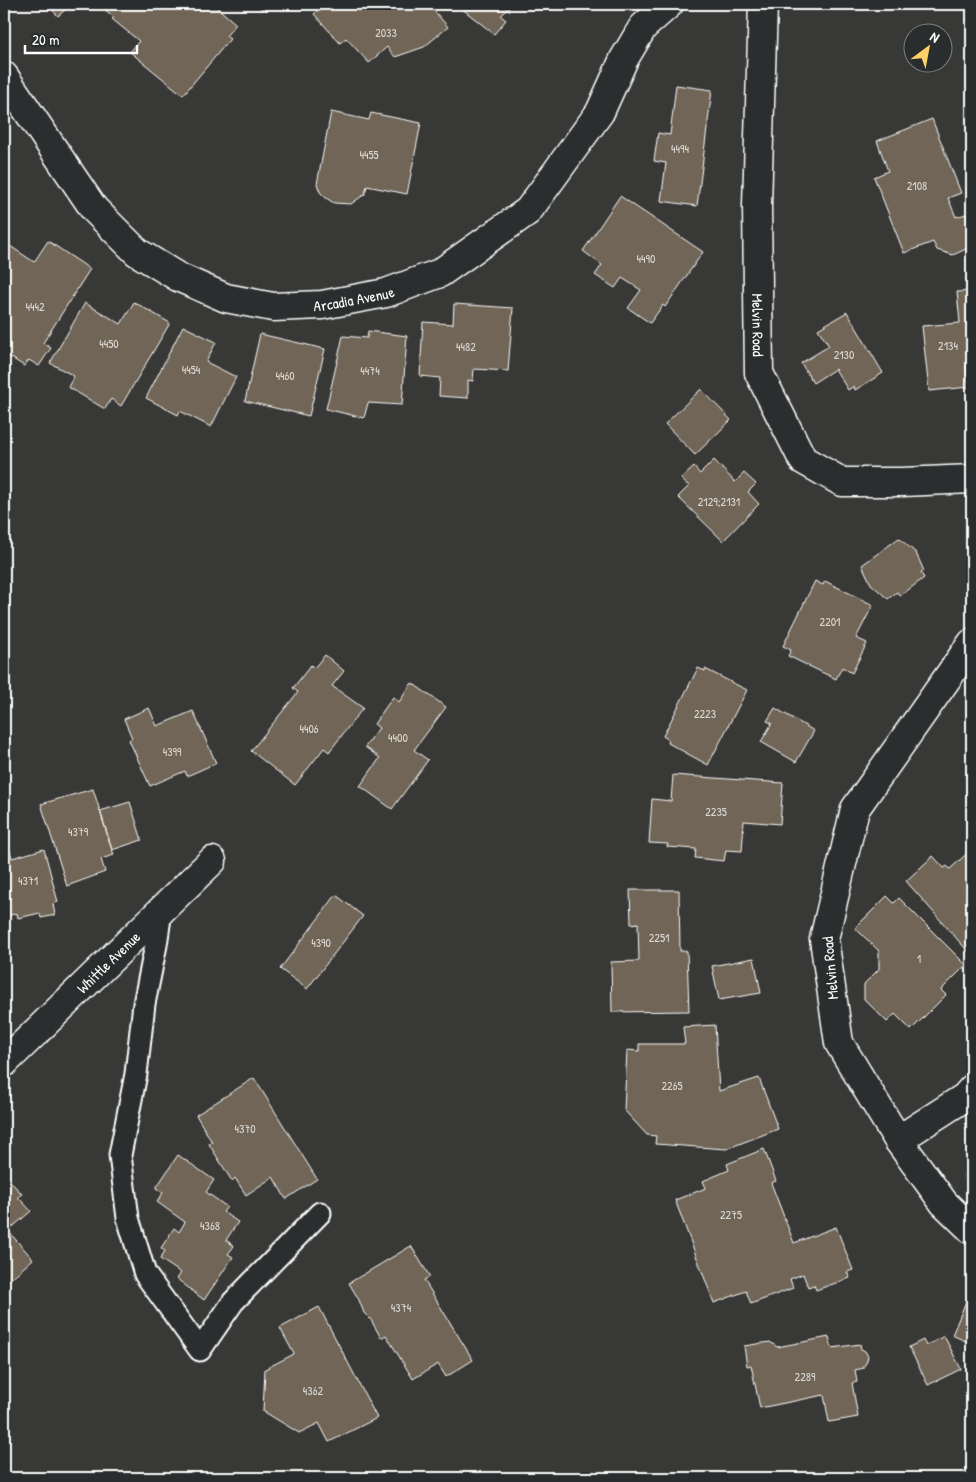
<svg xmlns="http://www.w3.org/2000/svg" width="976" height="1482" font-family="'Patrick Hand',sans-serif">
<rect width="100%" height="100%" fill="#383836"/>
<filter id="ink" filterUnits="userSpaceOnUse"><feTurbulence type="fractalNoise" baseFrequency=".02" numOctaves="2"/><feDisplacementMap in="SourceGraphic" scale="10" xChannelSelector="R" yChannelSelector="G"/><feConvolveMatrix kernelMatrix="1 2 1 2 8 2 1 2 1" color-interpolation-filters="sRGB"/></filter>
<g filter="url(#ink)">
<!-- building -->
<path fill="#706557" stroke="#fff" d="M47 4H72L58 16Z
M98 4H213L236 24 226 36 230 39 183 95 130 52 139 41 112 19 114 17Z
M256 4H269L263 10Z
M316 4H433L430 6 448 27 424 47 395 57 387 47 369 63 346 38 340 43 314 14 320 8Z
M456 4H512L501 16 506 20 494 34Z
M676 85 712 90 697 206 661 201 666 163 654 161 658 133 670 135Z
M331 112 369 120 371 113 421 123 407 194 367 186 365 194 351 204 334 203 326 198 320 192 317 184Z
M932 119 961 193 948 198 956 217 966 214 972 231V237L966 249 953 255 937 250 933 242 904 253 874 177 888 171 877 141Z
M620 196 703 252 665 307 663 305 650 323 628 308 641 290 622 278 615 288 595 275 602 265 583 251Z
M48 241 90 269 43 343 51 348 39 366 29 360 24 366 4 353 6 344 4 343V255L10 246 34 262Z
M972 291V365L966 366 969 387 929 391 922 326 960 323 957 292Z
M134 302 170 323 121 406 111 399 105 409 68 387 74 376 50 363 85 303 121 324Z
M454 304 513 308 508 371 474 369 473 381 468 380V398L439 396 440 378 420 376 423 322 453 324Z
M847 312 883 373 855 390 854 386 848 390 835 369 813 383 801 363 829 346 818 329Z
M183 326 216 342 206 362 236 377 211 427 180 411 178 415 146 398Z
M368 331 407 336 402 405 368 403 364 418 326 409 343 336 367 338Z
M260 334 325 349 309 416 245 401Z
M701 389 731 420 695 455 665 424Z
M714 460 735 482 744 473 756 484 748 492 759 504 723 541 678 497 689 486 681 479 694 467 700 474Z
M899 538 916 553 924 571 921 573 924 578 900 596 897 592 888 599 871 584 862 565Z
M815 581 823 585 825 581 873 605 856 638 867 643 852 673 842 667 836 679 788 656 791 650 783 646Z
M325 655 344 671 332 686 363 708 329 752 324 748 295 785 251 751 298 692 293 688 311 665 314 668Z
M698 668 705 671V669L747 690 708 765 668 743 669 740 663 736Z
M412 683 446 707 414 750 428 760 392 809 360 786 380 758 365 747 379 728 374 724 393 697 399 702Z
M149 708 157 726 193 711 216 763 187 776 185 771 150 786 129 740 132 738 124 719Z
M775 708 814 731 796 762 761 742 772 723 767 721Z
M673 775 783 783 780 824 744 821 742 851 726 850 724 861 695 858 696 849 667 847 668 844 649 843 652 799 671 801Z
M93 789 114 855 101 859 105 872 67 886 41 804Z
M130 802 142 840 112 850 100 811Z
M8 843 12 858 44 849 58 902 53 904 55 915 41 918 40 913 18 918 17 913 4 917V844Z
M972 849V956L906 881 933 856 944 868 947 866 950 869Z
M630 890H679L680 951H687L689 1011 612 1012 611 962 639 961 638 923 631 924Z
M336 895 363 916 307 989 280 969Z
M887 896 894 903 899 898 966 965 941 990 946 995 911 1030 895 1014 887 1022 864 999V984L879 969V951L855 928Z
M754 958 761 993 719 1000 712 966Z
M715 1025 719 1091 759 1078 778 1129 726 1149 655 1144 656 1136 647 1135 624 1110 627 1050 639 1051V1044H685L683 1027Z
M254 1078 317 1179 286 1199 273 1177 246 1195 235 1178 232 1181 209 1144 212 1142 196 1115Z
M764 1149 776 1181 771 1183 794 1243 836 1227 853 1270 847 1272 850 1278 816 1290 814 1285 808 1287 803 1274 790 1279 793 1288 751 1304 746 1291 714 1303 675 1200 706 1188 703 1181 729 1170 727 1164Z
M178 1155 214 1180 206 1192 227 1207 223 1212 238 1222 226 1240 234 1246 228 1254 233 1257 204 1300 177 1279 181 1273 160 1259 165 1251 161 1248 174 1228 179 1232 185 1222 157 1202 163 1193 156 1188Z
M972 1167V1186L963 1176Z
M7 1178 22 1194 18 1197 31 1211 8 1231 33 1259 4 1285V1181Z
M411 1246 430 1277 424 1280 473 1360 446 1377 438 1364 413 1379 386 1335 381 1338 371 1320 364 1313 359 1300 349 1283Z
M967 1299 972 1301V1344L952 1335Z
M319 1307 377 1418 329 1442 319 1423 299 1433 263 1411 265 1369 294 1354 280 1328Z
M944 1336 961 1369 928 1385 909 1347 923 1340 926 1346Z
M829 1337 832 1348 860 1344 861 1349 865 1351 868 1356 867 1361 864 1366V1368L855 1370 857 1382 852 1383 858 1417 829 1422 824 1395 760 1408 751 1365 747 1366 744 1346 770 1342 777 1347Z"/>
<g fill="none" stroke-linecap="round" stroke-linejoin="round">
<!-- lane casing -->
<g stroke="#fff" stroke-width="25">
<path id="lane" d="M161 911 156 945 144 1004 136 1074 120 1155 128 1218 145 1274 200 1350 233 1302 320 1213"/>
</g>
<!-- street casing -->
<g stroke="#fff" stroke-width="31">
<g id="street">
<path id="s1" d="M763 4 757 205 759 373 803 460 842 482H902L972 479"/>
<path id="s2" d="M4 76 94 209 137 252 178 277 226 298 273 307 322 305 386 293 440 273 528 211 600 112 624 59 643 27 669 4"/>
<path d="M972 643 855 809 824 939 839 1043 898 1140 944 1203 972 1230"/>
<path id="s3" d="M4 1063 212 861"/>
<path d="M898 1140 965 1097 972 1089"/>
</g>
</g>
<!-- lane -->
<use href="#lane" stroke="#2a2d2e" stroke-width="21"/>
<!-- street -->
<use href="#street" stroke="#2a2d2e" stroke-width="28"/>
</g>
</g>
<g text-anchor="middle" dominant-baseline="central" stroke-width="5" stroke-linejoin="round" paint-order="stroke">
<!-- number labels -->
<g font-size="12" fill="#dbd8d5">
<text x="386" y="32">2033</text>
<text x="680" y="148">4494</text>
<text x="369" y="154">4455</text>
<text x="917" y="185">2108</text>
<text x="646" y="258">4490</text>
<text x="35" y="306">4442</text>
<text x="109" y="343">4450</text>
<text x="948" y="345">2134</text>
<text x="466" y="346">4482</text>
<text x="844" y="354">2130</text>
<text x="191" y="369">4454</text>
<text x="370" y="370">4474</text>
<text x="285" y="375">4460</text>
<text x="719" y="501">2129;2131</text>
<text x="830" y="621">2201</text>
<text x="705" y="713">2223</text>
<text x="309" y="728">4406</text>
<text x="398" y="737">4400</text>
<text x="172" y="751">4399</text>
<text x="716" y="811">2235</text>
<text x="78" y="831">4379</text>
<text x="28" y="880">4371</text>
<text x="659" y="937">2251</text>
<text x="321" y="942">4390</text>
<text x="919" y="958">1</text>
<text x="672" y="1085">2265</text>
<text x="245" y="1128">4370</text>
<text x="731" y="1214">2275</text>
<text x="210" y="1225">4368</text>
<text x="401" y="1307">4374</text>
<text x="805" y="1376">2289</text>
<text x="313" y="1390">4362</text>
</g>
<!-- street labels -->
<g font-size="15" fill="#fff" stroke="#2a2d2e">
<text stroke="none"><textPath href="#s2" startOffset="451">Arcadia Avenue</textPath></text>
<text stroke="none"><textPath href="#s1" startOffset="321">Melvin Road</textPath></text>
<text stroke="none"><textPath href="#s3" startOffset="145">Whittle Avenue</textPath></text>
<text transform="translate(830 968) rotate(-95)">Melvin Road</text>
</g>
</g>
<!-- margin -->
<rect width="976" height="1482" fill="none" stroke="#2a2d2e" stroke-width="20"/>
<rect x="10" y="10" width="956" height="1462" fill="none" stroke="#fff" stroke-width="2" filter="url(#ink)"/>
<!-- north arrow -->
<g transform="translate(928 48) rotate(32)"><circle r="24" fill="#2a2d2e" stroke="#7f8182"/>
<path d="M0-4L9 19L0 12L-9 19Z" fill="#ffd166"/>
<text y="-8" font-size="14" font-weight="bold" text-anchor="middle" fill="#ffffff">N</text>
</g>
<!-- scale -->
<path d="M25 45v8h112v-8" fill="none" stroke="#ffffff" stroke-width="2.5"/>
<text x="32" y="45" font-size="15" fill="#ffffff" stroke="#2a2d2e" stroke-width="4" paint-order="stroke">20 m</text>
</svg>
